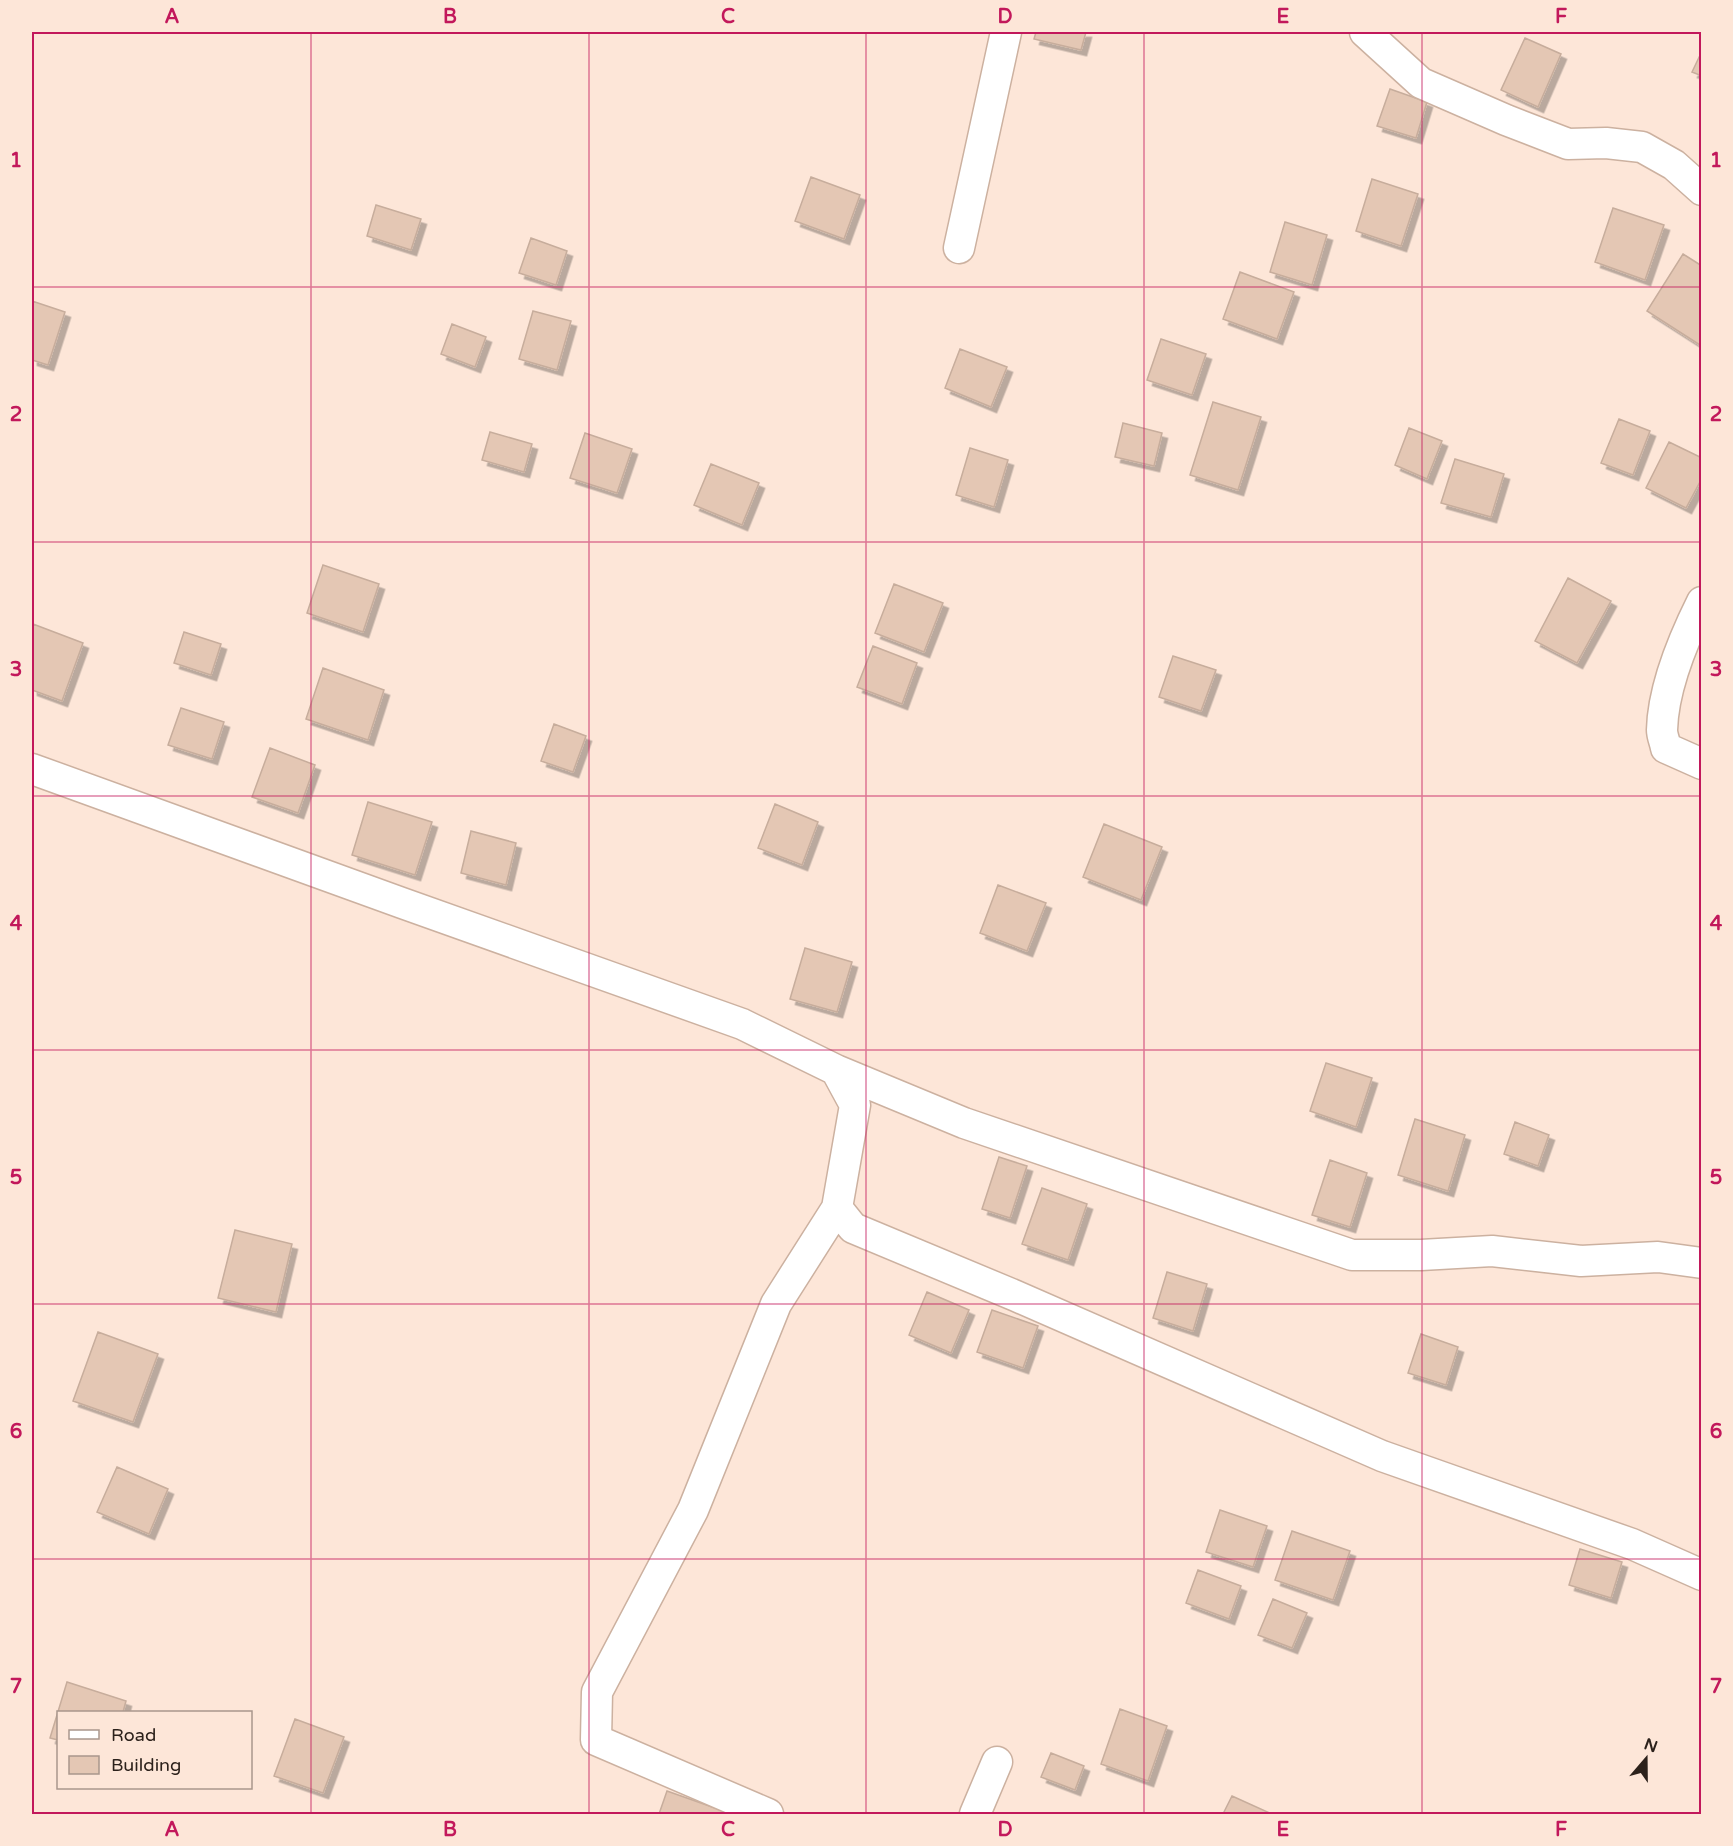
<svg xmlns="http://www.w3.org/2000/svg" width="1733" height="1846" font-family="'Varela Round',sans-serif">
<defs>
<filter id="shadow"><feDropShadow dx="5.5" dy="5.5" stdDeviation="0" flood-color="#0004"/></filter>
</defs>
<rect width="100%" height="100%" fill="#fde6d8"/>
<!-- building -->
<path fill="#e4c7b4" stroke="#c7ad9c" stroke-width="1.5" filter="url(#shadow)" d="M1036 32H1086L1081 50 1034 39Z
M1525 38 1561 54 1538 107 1501 90Z
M1702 51V76L1692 72Z
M1390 89 1427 102 1416 138 1377 126Z
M811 177 860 195 844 239 795 221Z
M1372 179 1418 194 1401 246 1356 231Z
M376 205 421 219 411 250 367 236Z
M1613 208 1664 225 1645 280 1595 262Z
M1285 222 1327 235 1312 285 1270 272Z
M531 238 567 251 556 285 519 273Z
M1683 254 1702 266V343L1700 345 1647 311Z
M1240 272 1294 292 1277 339 1223 319Z
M32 301 65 312 48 365 32 360Z
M533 311 571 321 557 370 519 359Z
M452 324 486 337 475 367 441 354Z
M1161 339 1206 354 1192 395 1147 380Z
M960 349 1007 367 991 407 945 388Z
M1213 402 1261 417 1238 490 1190 475Z
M1619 419 1650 431 1633 475 1601 463Z
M1123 423 1162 433 1154 466 1115 457Z
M1409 428 1442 441 1427 479 1395 465Z
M490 432 532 444 524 472 482 460Z
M585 433 632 449 617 493 570 478Z
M1669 442 1702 458V478L1686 508 1646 488Z
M970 448 1008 460 994 507 956 495Z
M1455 459 1504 474 1491 517 1441 503Z
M711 464 759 483 742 525 694 505Z
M323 565 379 584 363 632 307 613Z
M1568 578 1611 601 1577 663 1535 641Z
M894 584 943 603 924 652 875 633Z
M33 624 83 643 62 701 32 690Z
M184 632 221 644 211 675 174 663Z
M873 646 917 663 902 704 857 687Z
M1173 656 1216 670 1201 711 1159 697Z
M323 668 384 690 368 740 306 719Z
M181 708 224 722 212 759 168 745Z
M554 724 586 736 573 772 541 761Z
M270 748 315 765 298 813 252 797Z
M368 802 432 822 415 875 352 855Z
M775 804 818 822 802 865 758 848Z
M1104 824 1162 847 1141 900 1083 877Z
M471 831 516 843 506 885 461 873Z
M998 885 1046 903 1027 951 980 933Z
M805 948 852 962 837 1012 790 999Z
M1326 1063 1372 1078 1356 1127 1310 1111Z
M1415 1119 1465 1135 1448 1191 1398 1175Z
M1515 1122 1549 1135 1538 1166 1504 1154Z
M999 1157 1027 1166 1010 1218 982 1209Z
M1330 1160 1367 1173 1350 1227 1312 1215Z
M1042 1188 1087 1204 1068 1260 1022 1244Z
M235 1230 292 1244 276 1312 218 1298Z
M1167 1272 1207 1284 1193 1331 1153 1318Z
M927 1292 969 1310 951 1353 909 1335Z
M992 1310 1038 1326 1023 1368 977 1352Z
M98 1332 158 1354 133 1422 73 1401Z
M1421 1334 1458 1347 1446 1385 1408 1373Z
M117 1467 168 1489 149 1534 97 1512Z
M1220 1510 1267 1526 1253 1567 1206 1552Z
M1292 1531 1350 1551 1333 1600 1275 1580Z
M1580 1549 1622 1562 1611 1598 1569 1585Z
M1198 1570 1241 1586 1229 1619 1186 1603Z
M1273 1599 1307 1613 1292 1648 1258 1635Z
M67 1682 126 1701 123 1712H58V1740L50 1738Z
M1120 1709 1167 1726 1148 1781 1101 1764Z
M295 1719 344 1737 323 1793 274 1776Z
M1051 1753 1084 1766 1075 1790 1041 1777Z
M667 1791 732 1814H659Z
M1232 1796 1272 1814H1223Z"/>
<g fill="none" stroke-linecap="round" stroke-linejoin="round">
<!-- minor casing -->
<g stroke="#ccb1a0" stroke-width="33">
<path id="minor" d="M1365 32 1421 83 1506 120 1568 144 1606 143 1642 147 1674 165 1702 190
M959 248 1006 32
M1702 602C1684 638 1663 689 1662 730 1662 736 1665 742 1666 748L1702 764
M32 769 402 903 742 1024 836 1070 855 1105 837 1208 853 1228 1016 1296 1382 1456 1632 1544 1702 1575
M836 1070 964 1123 1352 1255H1421L1492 1251 1581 1261 1658 1257 1702 1263
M768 1814 596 1740 597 1692 693 1510 776 1304 837 1208
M975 1814 997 1762"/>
</g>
<!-- minor -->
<use href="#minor" stroke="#fff" stroke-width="30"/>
</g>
<!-- grid -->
<path fill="none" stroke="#c2185b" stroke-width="1.5" stroke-opacity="0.55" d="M311 32V1814M589 32V1814M866 32V1814M1144 32V1814M1422 32V1814M32 287H1702M32 542H1702M32 796H1702M32 1050H1702M32 1304H1702M32 1559H1702"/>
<!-- border -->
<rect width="1733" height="1846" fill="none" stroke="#fde6d8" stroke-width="66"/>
<!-- legend -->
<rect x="57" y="1711" width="195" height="78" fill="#fde6d8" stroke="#a9978c" stroke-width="1.5"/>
<rect x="69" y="1730" width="30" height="9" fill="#ffffff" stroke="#a9978c" stroke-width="1.5"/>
<text x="111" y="1741" font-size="18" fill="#2c211b">Road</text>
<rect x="69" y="1756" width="30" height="18" fill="#e4c7b4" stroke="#a9978c" stroke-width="1.5"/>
<text x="111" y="1771" font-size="18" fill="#2c211b">Building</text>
<!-- north arrow -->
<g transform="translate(1646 1759) rotate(20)" stroke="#fde6d8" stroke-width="4.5" paint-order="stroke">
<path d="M0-4.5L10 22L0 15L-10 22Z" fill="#2c211b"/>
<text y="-9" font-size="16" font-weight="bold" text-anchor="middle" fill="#2c211b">N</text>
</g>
<rect x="33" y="33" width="1667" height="1780" fill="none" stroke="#c2185b" stroke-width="2"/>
<g font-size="20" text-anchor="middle" font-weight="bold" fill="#c2185b">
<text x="172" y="23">A</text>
<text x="450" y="23">B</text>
<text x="728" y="23">C</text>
<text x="1005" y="23">D</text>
<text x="1283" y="23">E</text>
<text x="1561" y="23">F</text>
<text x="16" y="167">1</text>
<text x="1716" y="167">1</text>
<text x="16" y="421">2</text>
<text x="1716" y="421">2</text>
<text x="16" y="676">3</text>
<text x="1716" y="676">3</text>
<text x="16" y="930">4</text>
<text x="1716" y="930">4</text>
<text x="16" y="1184">5</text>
<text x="1716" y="1184">5</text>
<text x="16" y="1438">6</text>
<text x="1716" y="1438">6</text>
<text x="16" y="1693">7</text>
<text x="1716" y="1693">7</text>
<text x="172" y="1836">A</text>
<text x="450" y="1836">B</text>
<text x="728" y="1836">C</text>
<text x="1005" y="1836">D</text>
<text x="1283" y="1836">E</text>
<text x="1561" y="1836">F</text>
</g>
</svg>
